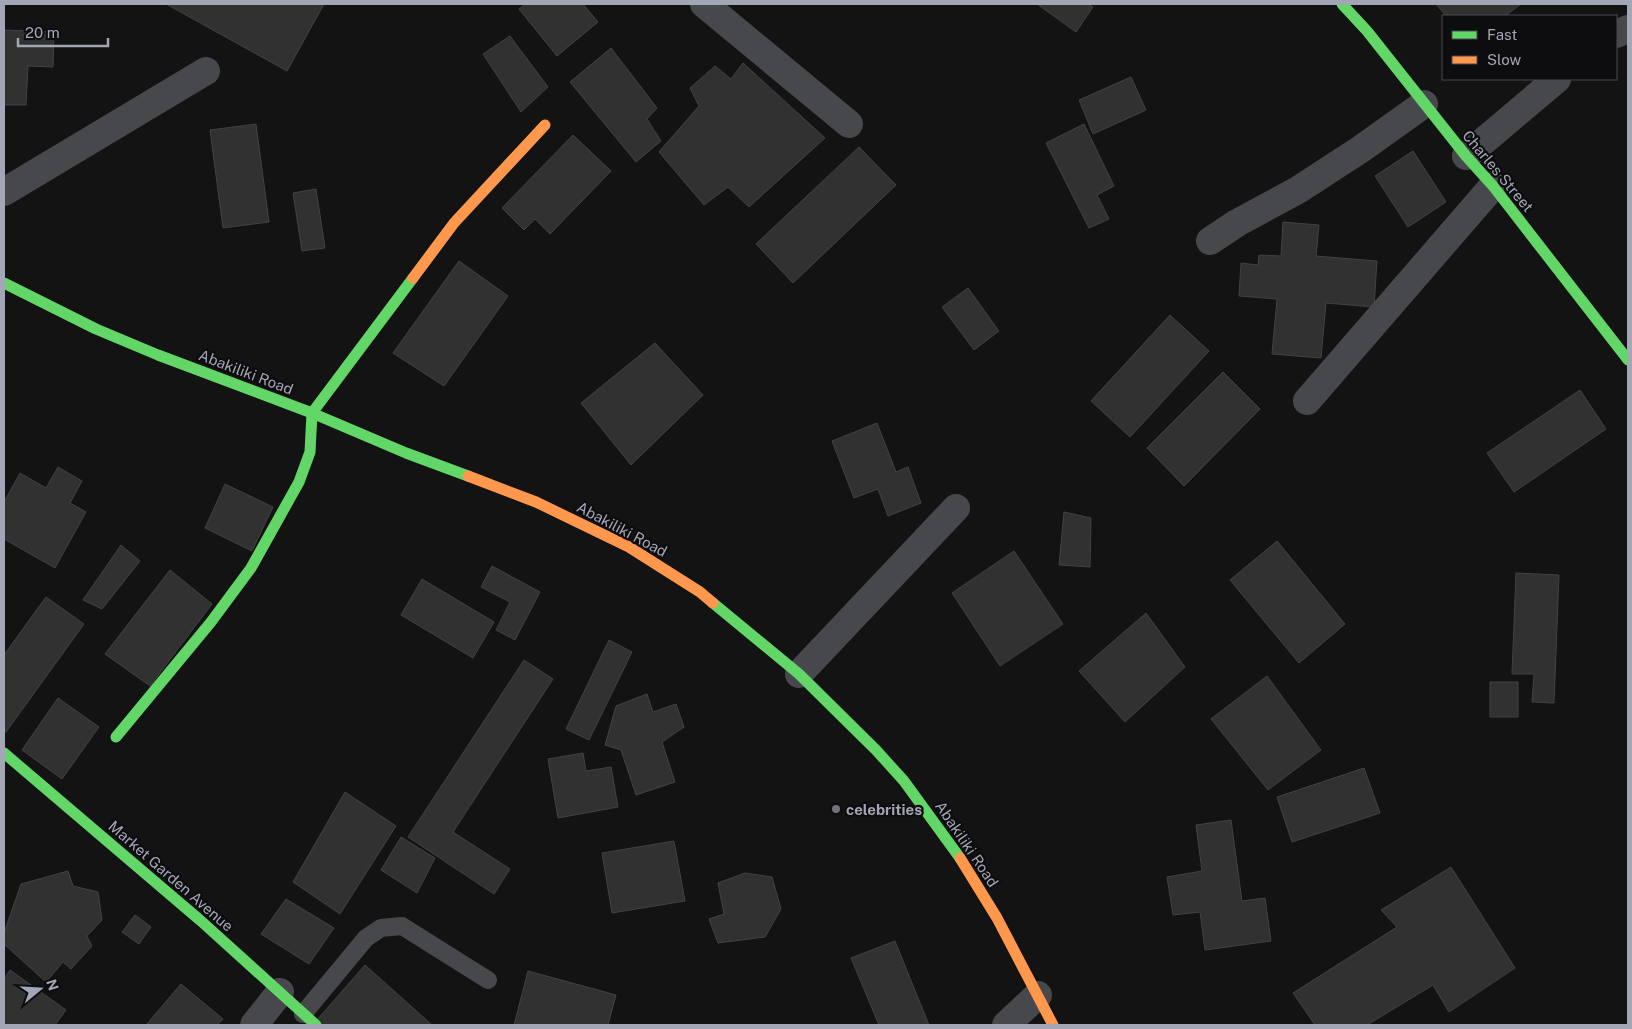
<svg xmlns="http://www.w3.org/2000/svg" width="1632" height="1029" viewBox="0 0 1632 1029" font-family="'Public Sans',sans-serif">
	<rect width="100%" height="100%" fill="#131313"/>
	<!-- building -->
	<g fill="#313132" stroke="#424247">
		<polygon points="166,4 324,4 287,71"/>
		<polygon points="526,4 583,4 598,22 557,56 519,9"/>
		<polygon points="1037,4 1088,4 1093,7 1076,32"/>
		<polygon points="1436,4 1521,4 1505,16 1446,16"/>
		<polygon points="4,30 54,32 53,67 28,66 26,105 4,105"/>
		<polygon points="510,36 548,87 521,112 483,54"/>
		<polygon points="611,48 657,108 647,119 661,141 636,162 570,82"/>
		<polygon points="743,63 825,138 749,207 728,187 704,205 659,152 699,106 690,88 715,66 731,79"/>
		<polygon points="1131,77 1146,110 1093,134 1079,100"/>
		<polygon points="256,124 269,222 223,228 210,130"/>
		<polygon points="1084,124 1114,186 1097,195 1109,219 1089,228 1046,143"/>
		<polygon points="573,135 611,171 550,234 535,219 524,230 502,208"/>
		<polygon points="859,147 896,185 793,283 756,244"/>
		<polygon points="1413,151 1446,202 1408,227 1375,176"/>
		<polygon points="316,189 325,248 302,251 293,193"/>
		<polygon points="1283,222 1319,225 1316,256 1377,261 1374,307 1326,303 1321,358 1272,354 1277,299 1239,296 1241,263 1258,265 1259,255 1281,256"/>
		<polygon points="459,261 508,296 444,386 393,353"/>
		<polygon points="968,288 999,331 974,350 942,307"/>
		<polygon points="1170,315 1209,351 1130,437 1091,401"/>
		<polygon points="655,343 703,395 631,465 581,403"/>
		<polygon points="1223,372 1260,409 1184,486 1147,448"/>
		<polygon points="1580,390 1606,429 1514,492 1487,453"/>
		<polygon points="877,423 896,472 908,467 921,503 888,516 878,489 854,498 832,441"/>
		<polygon points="58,467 82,481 70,503 86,512 55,568 4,539 4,502 20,473 46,488"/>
		<polygon points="225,484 273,507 252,551 205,528"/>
		<polygon points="1064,512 1091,518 1090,567 1059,565"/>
		<polygon points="1277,541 1345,624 1299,663 1230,580"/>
		<polygon points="121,545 140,561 102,609 83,600"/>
		<polygon points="1014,551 1063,624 1000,666 952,593"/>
		<polygon points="492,566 540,592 515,640 496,630 510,602 481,587"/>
		<polygon points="170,570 212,604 150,686 105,654"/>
		<polygon points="1516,573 1559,575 1554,703 1532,702 1534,674 1512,674"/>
		<polygon points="422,579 494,622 473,658 401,615"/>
		<polygon points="46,597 84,624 6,732 4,731 4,655"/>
		<polygon points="1146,613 1185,667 1125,722 1079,671"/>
		<polygon points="609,640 632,652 589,740 566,729"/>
		<polygon points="524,660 553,679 453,832 510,869 494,894 408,837"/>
		<polygon points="1267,676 1321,750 1268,790 1211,719"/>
		<rect x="1490" y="682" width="28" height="35"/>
		<polygon points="647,694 653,712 676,704 684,727 662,742 675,782 636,795 621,750 605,745 616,706"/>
		<polygon points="58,698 99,727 62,779 22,750"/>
		<polygon points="583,753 586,771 611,767 618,807 558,818 548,759"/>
		<polygon points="1364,768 1380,813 1292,842 1277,797"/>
		<polygon points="345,792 396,826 340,914 293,882"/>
		<polygon points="1231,820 1242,901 1265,898 1271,941 1205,950 1200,912 1173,915 1167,877 1202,871 1196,825"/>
		<polygon points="401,837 435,858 417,893 381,870"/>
		<polygon points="674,841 685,901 612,913 602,853"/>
		<polygon points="1451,867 1515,968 1449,1012 1433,985 1367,1025 1315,1025 1293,993 1397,927 1381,910"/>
		<polygon points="68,871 73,886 98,892 102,920 87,936 92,946 71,969 63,962 46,982 4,944 4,933 21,884"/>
		<polygon points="745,873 772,877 781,909 765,937 718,943 709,919 724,914 718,883"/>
		<polygon points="286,899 334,928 309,964 261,934"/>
		<polygon points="135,915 151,927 139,944 122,932"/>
		<polygon points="895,941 929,1025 879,1025 851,958"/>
		<polygon points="365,965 432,1025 321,1025 316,1021"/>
		<polygon points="10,970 66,1010 55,1025 4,1025 4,979"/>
		<polygon points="528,971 616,995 608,1025 514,1025"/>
		<polygon points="181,984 223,1019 217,1025 146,1025"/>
	</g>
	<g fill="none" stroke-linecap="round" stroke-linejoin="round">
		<!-- lane -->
		<polyline stroke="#47484c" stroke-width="18" points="303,1014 366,938 381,928 402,926 488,980"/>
		<!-- street -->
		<g stroke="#47484c" stroke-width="28">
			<polyline points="704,4 849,124"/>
			<polyline points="1616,34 1628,29"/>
			<polyline points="1466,156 1557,79"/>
			<polyline points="4,192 206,71"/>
			<polyline points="1210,241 1237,223 1298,190 1361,149 1424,104"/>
			<polyline points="1307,401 1493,186"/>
			<polyline points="799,674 956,508"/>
			<polyline points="254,1025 280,992"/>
			<polyline points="1006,1025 1038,995"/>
		</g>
		<!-- fast -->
		<g stroke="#63d668" stroke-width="11">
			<polyline points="1342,4 1367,31 1466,156 1493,186 1628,360"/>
			<polyline points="4,283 96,329 158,355 312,413 406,453 468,476"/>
			<polyline points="713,603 799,674 876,750 904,781 960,858"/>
			<polyline points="116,737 211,622 251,568 299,482 310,452 312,413 413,278"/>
			<polyline points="4,753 201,921 316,1025"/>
		</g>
		<!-- slow -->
		<g stroke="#ff974d" stroke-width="11">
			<polyline points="413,278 454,223 545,125"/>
			<polyline points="468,476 536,502 629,547 700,592 713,603"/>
			<polyline points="960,858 997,918 1053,1025"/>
		</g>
	</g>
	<!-- markers -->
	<circle fill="#71737c" stroke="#0d0d0f" stroke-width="2" cx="836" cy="809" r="5"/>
	<g text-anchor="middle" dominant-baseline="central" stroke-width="4.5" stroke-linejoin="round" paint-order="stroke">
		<!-- street labels -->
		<g font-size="15" fill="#a3a6b5" stroke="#0d0d0f">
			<text transform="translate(1498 171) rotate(50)">Charles Street</text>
			<text transform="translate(246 372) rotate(21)">Abakiliki Road</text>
			<text transform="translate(622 529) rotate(28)">Abakiliki Road</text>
			<text transform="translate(967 844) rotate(56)">Abakiliki Road</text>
			<text transform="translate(171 876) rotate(41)">Market Garden Avenue</text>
		</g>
		<!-- poi labels -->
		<g font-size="15" font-weight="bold" fill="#a3a6b5" stroke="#0d0d0f" text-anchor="start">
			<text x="846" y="809">celebrities</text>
		</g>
	</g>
	<!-- border -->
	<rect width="1632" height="1029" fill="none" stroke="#a3a6b5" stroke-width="10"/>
	<!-- legend -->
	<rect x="1442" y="15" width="175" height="65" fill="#0d0d0f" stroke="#494a51"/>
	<rect x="1452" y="31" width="25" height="8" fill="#63d668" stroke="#494a51"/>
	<text x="1487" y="40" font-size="15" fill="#a3a6b5">Fast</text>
	<rect x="1452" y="56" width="25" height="8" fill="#ff974d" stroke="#494a51"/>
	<text x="1487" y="65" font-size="15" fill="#a3a6b5">Slow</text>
	<!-- north arrow -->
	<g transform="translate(40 989) rotate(72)" stroke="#0d0d0f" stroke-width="4" paint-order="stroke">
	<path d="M0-4L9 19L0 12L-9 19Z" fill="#a3a6b5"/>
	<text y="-8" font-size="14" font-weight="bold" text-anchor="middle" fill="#a3a6b5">N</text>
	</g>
	<!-- scale -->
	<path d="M18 38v8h90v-8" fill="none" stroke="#a3a6b5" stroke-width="2.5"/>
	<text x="25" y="38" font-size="15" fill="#a3a6b5" stroke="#0d0d0f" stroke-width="4" paint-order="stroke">20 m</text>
</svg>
